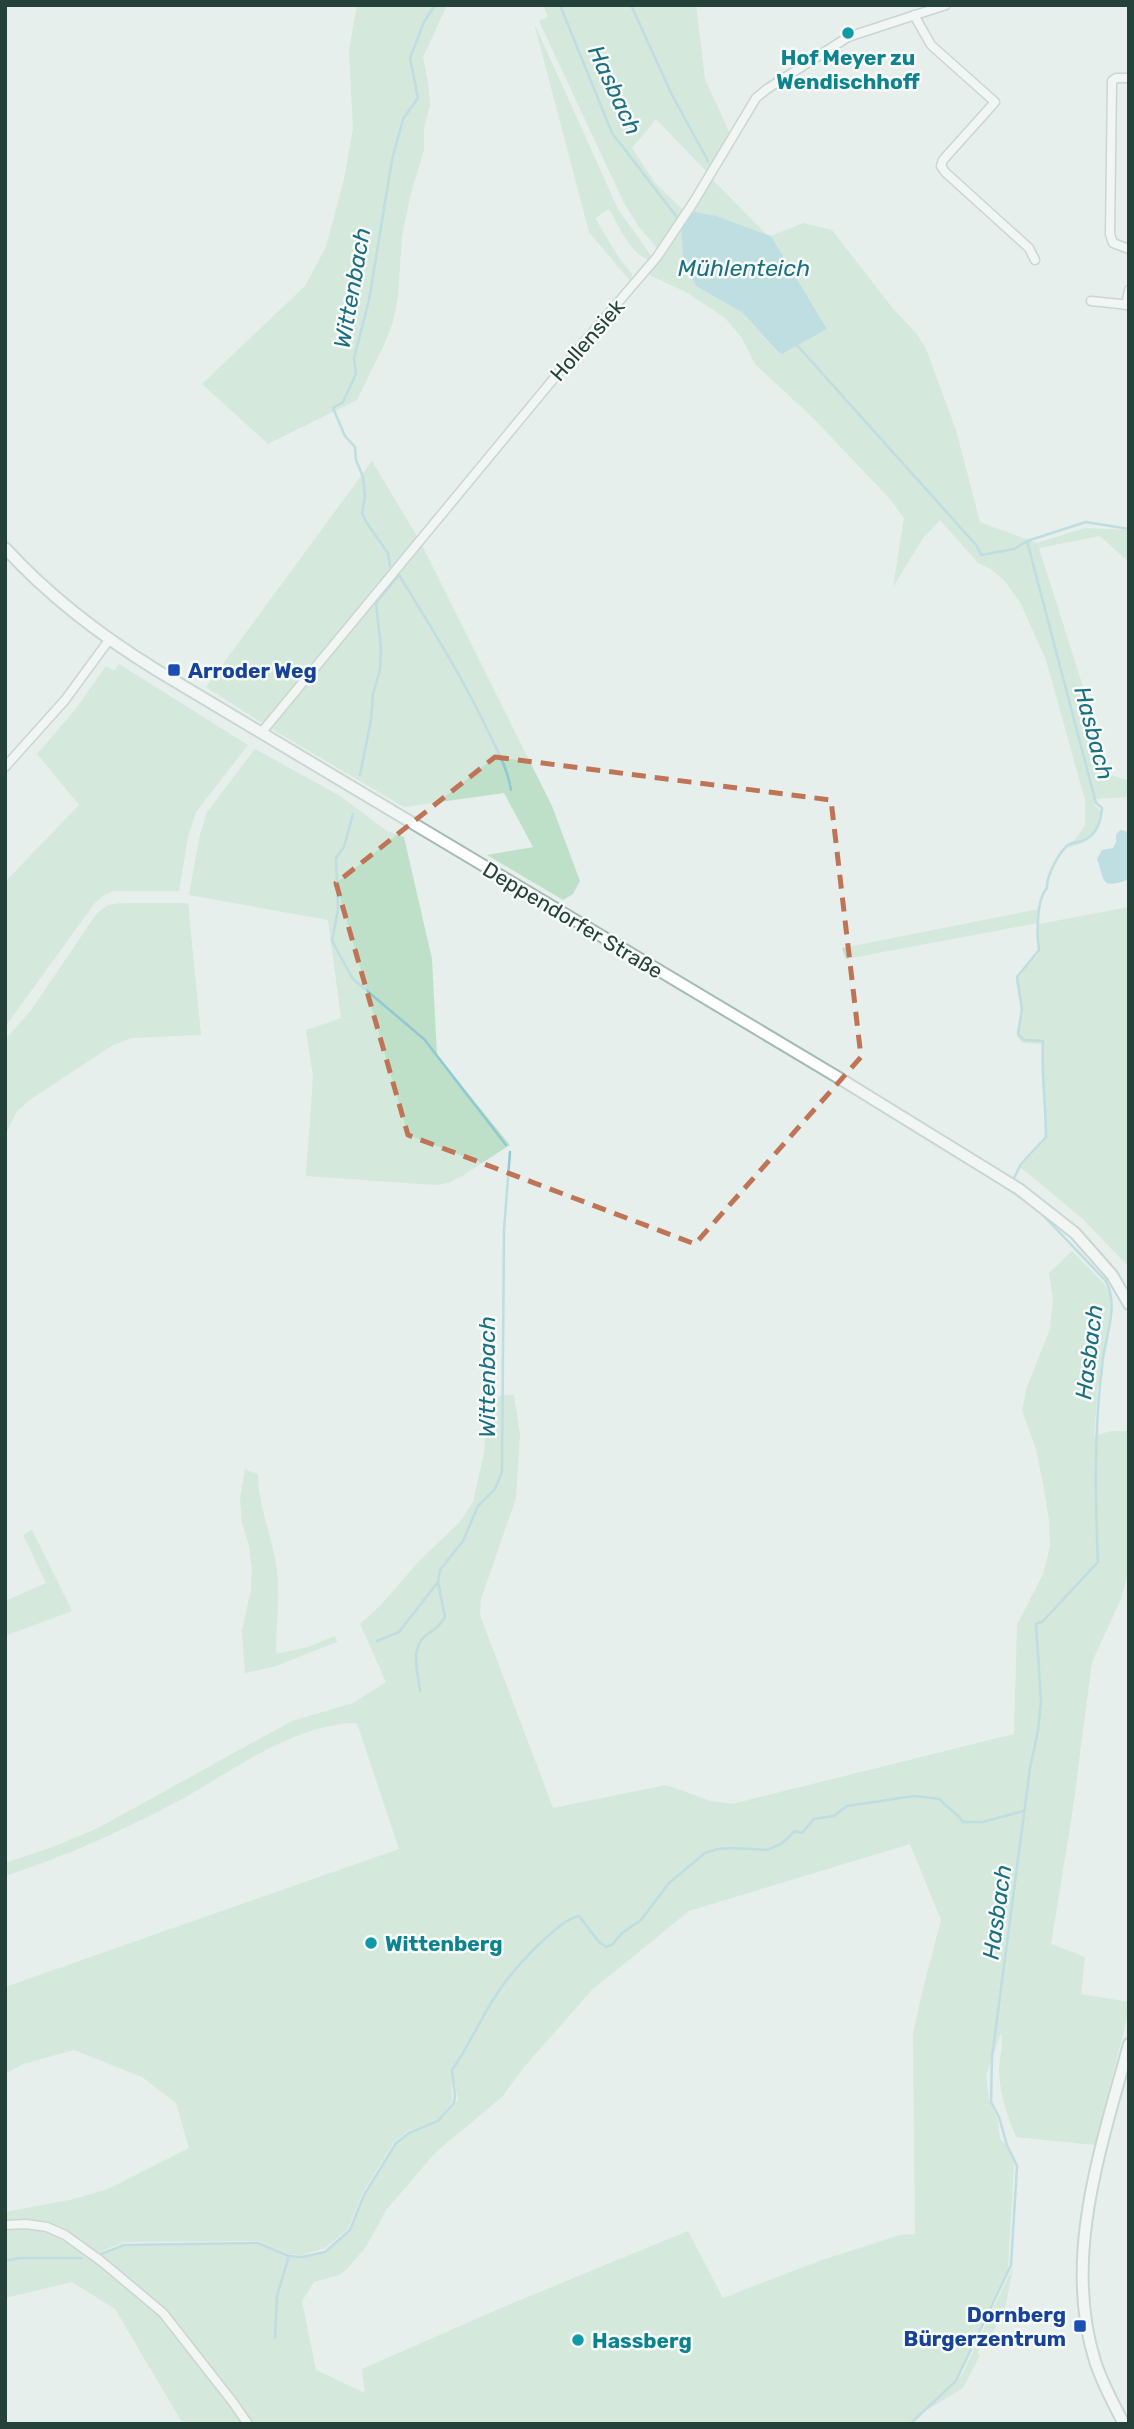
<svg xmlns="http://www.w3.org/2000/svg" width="1134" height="2429" viewBox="0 0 1134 2429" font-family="Rubik,sans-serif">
	<rect width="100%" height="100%" fill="#e6efeb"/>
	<!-- green -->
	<g fill="#bfe0c8" fill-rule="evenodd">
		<polygon points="357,5 447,5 423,57 428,82 430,105 424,128 424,150 411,193 402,236 398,297 393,322 384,345 357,400 268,444 202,384 305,286 326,247 344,179 353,129 349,50"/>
		<polygon points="543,5 696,5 705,79 731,136 708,173 656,119 632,148 655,183 685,212 662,247 657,248 639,227 624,203 539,21 548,17"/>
		<path d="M534 23 618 209 652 257 649 260C629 253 619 225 609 209L595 218 619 258 632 274 631 282 589 232Z"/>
		<polygon points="711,178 766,234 704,213 691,214"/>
		<path d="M803 223 832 230 894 310 916 333 926 349 956 430 980 522 1037 543 1085 528 1129 530V562L1100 536 1039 548 1111 775 1129 781V797L1094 799 1095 806 1101 811C1099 836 1090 841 1068 848L1085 826V800L1046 660 1021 604 1004 580 991 569 978 563 940 520 923 538 893 587 904 518 890 499 813 418 755 364 742 338 725 318 686 292 647 274 681 228 683 256 696 286 743 313 777 352 782 354 827 329 771 236Z"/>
		<polygon points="372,461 418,538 264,724 206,687"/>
		<polygon points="421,543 552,806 580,881 573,894 563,900 487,855 533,847 504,793 404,807 270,728"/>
		<polygon points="119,664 248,745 196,812 188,837 179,891 114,891 104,895 94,904 5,1027 5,882 79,805 37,754 75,710 106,666 114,671"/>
		<polygon points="255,749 340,796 387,831 404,837 432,959 437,1055 510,1145 462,1176 448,1183 435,1185 306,1176 313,1077 306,1030 341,1018 328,920 189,895 200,835 207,812"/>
		<polygon points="122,903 188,903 201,1035 131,1038 113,1045 31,1099 17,1111 5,1135 5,1040 32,1009 97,913 108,905"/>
		<polygon points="1129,907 1129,1267 1083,1219 1020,1167 1045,1140 1042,1044 1023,1043 1017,1037 1021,1011 1016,980 1039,953 1036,937 1038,923 846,959 842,948 1039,909 1039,924"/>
		<path d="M1072 1251 1104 1284 1110 1294V1313L1102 1361 1103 1375 1098 1387 1094 1436 1111 1431H1129V1569L1121 1599 1092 1662 1072 1815 1051 1944 1085 1957 1081 1994 1129 2002V2010L1095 2145 1016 2137C1007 2115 1000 2095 999 2071 999 2059 1004 2045 1001 2033L986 2075 989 2100 998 2120 1000 2139 1008 2147 1014 2165 1008 2268 959 2374 953 2383 908 2424H183L115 2309 72 2282 5 2298V2229C46 2227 58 2236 90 2258L124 2246 259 2244 289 2257 303 2258 325 2253 350 2231 365 2195 397 2143 410 2134 439 2122 458 2100 452 2068V2102L438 2120 408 2131 394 2142 362 2194 348 2229 325 2248 302 2255 289 2254 259 2241 124 2242 97 2253C58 2224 54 2221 5 2222V2212L74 2199 108 2189 189 2148 176 2103 142 2077 74 2050 23 2064 5 2074V1987L399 1849 357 1723C293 1724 236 1769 182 1799 124 1830 67 1856 5 1876V1863L50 1848 98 1828 292 1721 353 1703 386 1682 360 1624 380 1606 421 1559 460 1522 473 1502 484 1453 485 1438 495 1401 499 1396 514 1395 520 1435 516 1498 481 1599 480 1615 553 1808 666 1785 711 1801 732 1804 1014 1734 1017 1625 1043 1574 1050 1547 1049 1520 1043 1483 1036 1449 1022 1410 1027 1387 1050 1329 1053 1301 1049 1273ZM910 1844 941 1920 921 1997 913 2034 915 2234 900 2235 819 2261 723 2298 688 2231 508 2305 362 2369 365 2393 316 2370 302 2301 314 2282 339 2275 347 2269 366 2247 386 2210 437 2151 502 2097 524 2067 592 1990 689 1911Z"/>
		<path d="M245 1469 258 1474C258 1508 273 1537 277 1571 280 1598 276 1626 276 1654L308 1647 335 1636 337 1642 273 1667 245 1673 242 1630 251 1590 252 1569 249 1545 242 1523 240 1499Z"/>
		<polygon points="32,1530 72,1611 5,1636 5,1601 46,1583 23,1535"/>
		<polygon points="1013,2267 1005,2310 989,2339 985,2338 977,2353 980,2355 963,2388 927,2410 957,2382 963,2373"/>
	</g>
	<!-- water -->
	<g fill="#8ec9d4">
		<polygon points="695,212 716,216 771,236 827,329 782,354 778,352 743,313 696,286 683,256 681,228 691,214"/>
		<path d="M1120 830 1129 832V879C1099 891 1105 879 1097 859L1102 850 1113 848 1116 842V835Z"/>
	</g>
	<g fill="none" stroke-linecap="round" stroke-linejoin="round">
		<!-- stream -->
		<g stroke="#8ec9d4" stroke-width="2.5">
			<polyline points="560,5 612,133 676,216"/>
			<polyline points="631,5 672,95 708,161"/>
			<path d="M795 343 977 546 981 555 1014 549 1027 541 1096 803 1102 808C1101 821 1097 835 1084 840 1080 843 1072 842 1068 845 1059 852 1046 877 1047 888 1036 900 1037 935 1039 950L1017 977 1022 1009 1018 1034 1024 1040 1043 1041C1041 1073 1046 1105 1046 1137L1021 1164 1012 1182"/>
			<polyline points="1027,541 1086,522 1129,529"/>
			<polyline points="390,566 388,553 366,522 362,513 365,497 363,477 356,460 355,447 345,436 333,408 343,402 356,374 354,358 369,300 392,160 403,119 418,98 410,58 424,22 435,5"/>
			<path d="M360 775 371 720 373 694 380 670 381 648 376 603 399 575C431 627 464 680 490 735 499 754 508 770 511 790"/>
			<polyline points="353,814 344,847 336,858 338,910 332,941 353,979 424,1039 506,1145"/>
			<polyline points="1009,1188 1008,1189 1027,1202"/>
			<polyline points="377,1641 399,1632 438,1582"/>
			<path d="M420 1691C418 1673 410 1649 425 1636 434 1629 439 1627 445 1617L438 1582 440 1570 463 1541 478 1506 495 1489 502 1472 504 1230 510 1152"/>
			<path d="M101 2254 124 2245 258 2243 289 2256 302 2257 325 2252 350 2230 364 2195 396 2143 409 2133 438 2121 454 2103 455 2095 452 2070C471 2043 483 2012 503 1985 516 1967 558 1920 579 1916L599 1942 606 1947 612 1945 622 1933 641 1920 669 1883 705 1853 718 1849 732 1848 767 1850 781 1844 795 1831 802 1833 814 1819 834 1816 847 1806 914 1796 940 1799C947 1809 957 1812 963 1822H983L1023 1811"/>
			<polyline points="5,2261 20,2258 82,2258"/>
			<polyline points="275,2338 277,2296 289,2256"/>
			<path d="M910 2424 956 2381 1011 2265 1017 2166 1007 2145 999 2117 991 2102 992 2057 1030 1768 1038 1731 1041 1701 1036 1624 1043 1621 1098 1562C1095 1494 1094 1425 1103 1358 1107 1333 1119 1302 1105 1280L1038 1210"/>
		</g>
		<!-- street casing -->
		<g stroke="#a8b8b2" stroke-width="11">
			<g id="street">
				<polyline points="914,15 931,45 995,102 943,160 941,166 945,172 1029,248 1035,260"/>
				<polyline points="1129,78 1116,78 1112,81 1110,234 1113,243 1129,249"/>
				<polyline points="1091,301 1129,305"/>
				<polyline points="1126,305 1129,290"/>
				<polyline points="261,733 579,348 657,257 693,203 756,98 767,89 848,37 946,5"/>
				<polyline points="5,767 65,700 109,640"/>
				<polyline points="5,2225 26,2224 47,2227 65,2235 101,2261 163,2313 232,2401 248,2424"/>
			</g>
		</g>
		<!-- secondary casing -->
		<g stroke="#a4bbb3" stroke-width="14">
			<g id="secondary">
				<path d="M5 548C50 597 101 636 158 671L839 1078 1019 1189 1075 1233 1112 1275 1129 1304"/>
				<path d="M1124 2424C1113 2403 1102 2383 1095 2361 1062 2256 1102 2145 1129 2044"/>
			</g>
		</g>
		<!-- street -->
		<use href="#street" stroke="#fff" stroke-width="8"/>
		<!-- secondary -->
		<use href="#secondary" stroke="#fff" stroke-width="10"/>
	</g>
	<!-- marked area -->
	<path d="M0 0H1134V2429H0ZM495 757 831 800 861 1057 695 1244 408 1135 336 883Z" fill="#e6efeb" fill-opacity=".55" fill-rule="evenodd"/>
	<path fill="none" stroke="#c07456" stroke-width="5" stroke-dasharray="14 9" stroke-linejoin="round" d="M495 757 831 800 861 1057 695 1244 408 1135 336 883Z"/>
	<!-- markers -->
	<g fill="#0f9aa8" stroke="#f7fbf9" stroke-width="2.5">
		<circle cx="848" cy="33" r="7"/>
		<circle cx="371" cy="1943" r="7"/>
		<circle cx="578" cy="2340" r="7"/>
	</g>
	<g fill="#1a4fb4" stroke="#f7fbf9" stroke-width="2.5">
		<rect x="167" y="663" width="14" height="14" rx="3.5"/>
		<rect x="1073" y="2319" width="14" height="14" rx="3.5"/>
	</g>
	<g text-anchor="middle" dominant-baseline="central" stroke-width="5" stroke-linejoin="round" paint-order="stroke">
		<!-- culture labels -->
		<g font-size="21" font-weight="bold" fill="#0d838f" stroke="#f7fbf9" text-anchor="start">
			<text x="848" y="57" text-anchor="middle">Hof Meyer zu<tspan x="848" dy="24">Wendischhoff</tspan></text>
			<text x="385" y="1943">Wittenberg</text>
			<text x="592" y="2340">Hassberg</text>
		</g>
		<!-- street labels -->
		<g font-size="21" fill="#24423a" stroke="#f7fbf9">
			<text transform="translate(587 340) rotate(-49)">Hollensiek</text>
			<text transform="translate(573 920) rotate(31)">Deppendorfer Straße</text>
		</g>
		<!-- transit labels -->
		<g font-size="21" font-weight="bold" fill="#164399" stroke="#f7fbf9" text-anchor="start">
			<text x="188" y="670">Arroder Weg</text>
			<text x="1066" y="2314" text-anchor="end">Dornberg<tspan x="1066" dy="24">Bürgerzentrum</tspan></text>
		</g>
		<!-- water labels -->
		<g font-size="23" font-style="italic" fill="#1c6f80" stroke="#f7fbf9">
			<text transform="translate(615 90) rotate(65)">Hasbach</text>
			<text x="744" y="268">Mühlenteich</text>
			<text transform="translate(352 288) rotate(-80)">Wittenbach</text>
			<text transform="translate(1094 733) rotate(75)">Hasbach</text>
			<text transform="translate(1089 1352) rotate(-83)">Hasbach</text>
			<text transform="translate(487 1377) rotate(-90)">Wittenbach</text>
			<text transform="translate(997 1912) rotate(-82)">Hasbach</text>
		</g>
	</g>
	<!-- border -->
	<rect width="1134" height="2429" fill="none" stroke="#24423a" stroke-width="14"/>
</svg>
